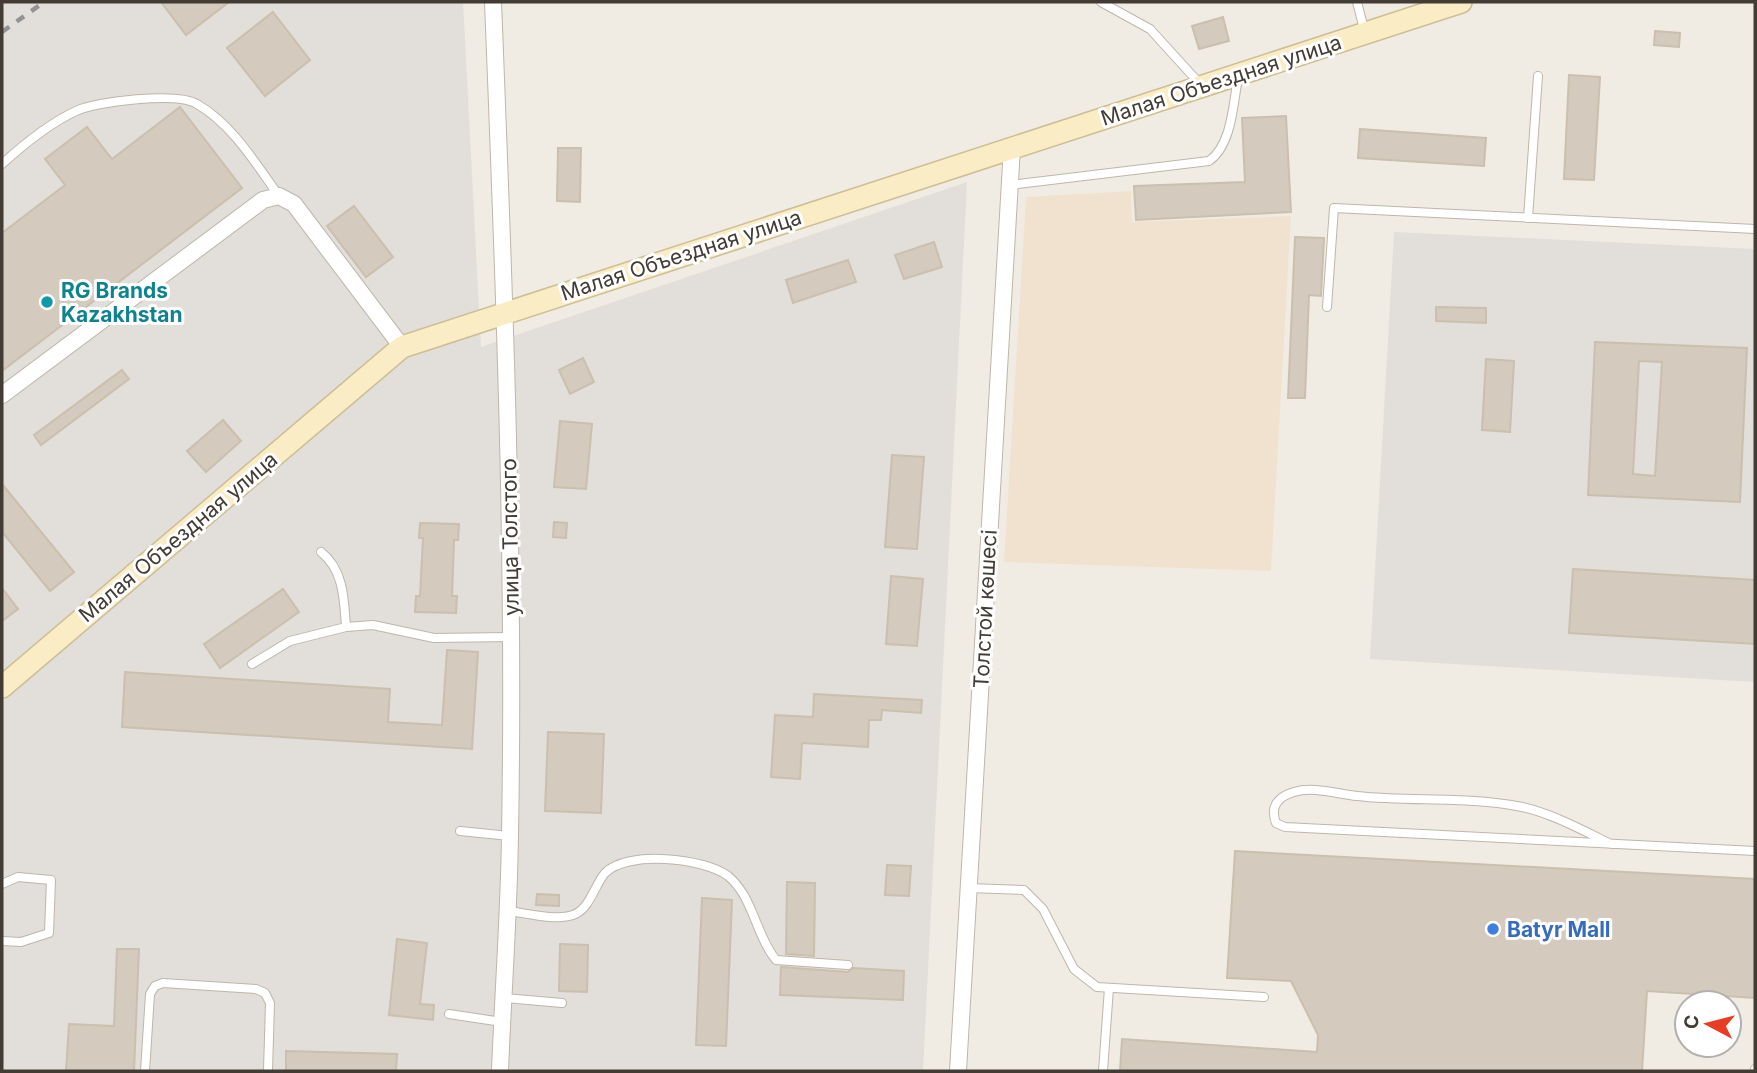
<svg xmlns="http://www.w3.org/2000/svg" width="1757" height="1073" viewBox="0 0 1757 1073" font-family="Inter,sans-serif">
	<rect width="100%" height="100%" fill="#f0ece4"/>
	<!-- commercial -->
	<polygon fill="#f1e2d0" points="1131,191 1132,222 1291,216 1271,571 1004,562 1026,197"/>
	<!-- industrial -->
	<g fill="#e2ded9">
		<polygon points="2,2 463,2 481,347 967,182 923,1071 2,1071"/>
		<polygon points="1394,232 1755,249 1755,682 1370,659"/>
	</g>
	<!-- building -->
	<g fill="#d4cabd" stroke="#cbbfae" stroke-width="2" fill-rule="evenodd">
		<polygon points="161,2 229,2 186,35"/>
		<polygon points="273,12 310,60 265,96 227,48"/>
		<polygon points="1223,17 1229,41 1199,49 1192,26"/>
		<polygon points="1655,31 1680,33 1679,47 1654,45"/>
		<polygon points="1569,75 1600,77 1594,180 1564,179"/>
		<polygon points="180,107 242,188 2,371 2,233 65,185 45,159 87,127 112,159"/>
		<polygon points="1286,116 1291,212 1136,220 1134,186 1245,182 1242,118"/>
		<polygon points="1360,129 1486,138 1484,166 1358,158"/>
		<polygon points="558,148 581,148 580,202 557,201"/>
		<polygon points="354,206 393,257 366,277 327,226"/>
		<polygon points="1295,237 1324,238 1321,296 1309,295 1305,398 1288,398"/>
		<polygon points="934,242 942,267 904,279 895,255"/>
		<polygon points="848,260 856,282 793,303 786,280"/>
		<polygon points="1436,307 1486,308 1486,323 1436,321"/>
		<path d="M1595 342 1747 348 1740 502 1588 495ZM1639 361 1662 362 1655 476 1633 474Z"/>
		<polygon points="583,358 594,382 570,394 559,370"/>
		<polygon points="1486,359 1514,361 1510,432 1482,430"/>
		<polygon points="122,370 129,379 41,445 34,435"/>
		<polygon points="223,420 241,441 206,472 187,451"/>
		<polygon points="560,421 592,424 586,489 554,487"/>
		<polygon points="892,455 924,457 917,549 885,547"/>
		<polygon points="2,484 74,572 50,591 2,532"/>
		<polygon points="554,522 567,523 566,538 553,537"/>
		<polygon points="420,523 459,524 458,540 454,540 452,596 457,596 456,613 415,612 416,596 420,596 423,538 419,538"/>
		<polygon points="1573,569 1755,580 1755,644 1569,633"/>
		<polygon points="891,576 923,579 917,646 886,644"/>
		<polygon points="2,588 18,609 2,621"/>
		<polygon points="283,589 299,612 220,668 204,644"/>
		<polygon points="447,650 478,652 472,749 122,727 125,672 390,689 388,722 442,725"/>
		<polygon points="814,694 922,700 921,713 882,710 881,720 869,720 868,747 802,743 800,779 771,777 775,715 813,717"/>
		<polygon points="548,732 604,734 601,813 545,811"/>
		<polygon points="1235,851 1755,879 1755,998 1647,991 1642,1071 1120,1071 1122,1039 1317,1052 1318,1035 1291,981 1227,978"/>
		<polygon points="887,865 911,866 909,896 885,895"/>
		<polygon points="787,882 815,883 814,956 786,954"/>
		<polygon points="537,894 559,895 559,906 536,905"/>
		<polygon points="702,898 732,900 726,1046 696,1045"/>
		<polygon points="397,939 427,943 420,1004 434,1005 433,1020 389,1015"/>
		<polygon points="560,944 588,945 587,992 559,991"/>
		<polygon points="117,949 139,949 134,1071 66,1071 69,1024 114,1026"/>
		<polygon points="781,967 848,972 853,968 904,971 903,1000 780,995"/>
		<polygon points="286,1051 397,1054 396,1071 286,1071"/>
	</g>
	<g fill="none" stroke-linecap="round" stroke-linejoin="round">
		<!-- lane casing -->
		<g stroke="#beb6aa" stroke-width="10">
			<g id="lane">
				<polyline points="1101,2 1150,29 1200,84"/>
				<polyline points="1357,2 1365,33"/>
				<path d="M2 164C23 145 50 123 76 111 97 101 177 92 197 104 232 124 256 164 279 196"/>
				<path d="M1010 185 1209 161C1232 145 1233 104 1238 78"/>
				<polyline points="1528,218 1538,76"/>
				<polyline points="1327,307 1334,208 1755,229"/>
				<path d="M321 552C344 570 344 600 346 627"/>
				<polyline points="252,664 290,641 346,627 373,625 434,638 512,637"/>
				<polyline points="460,831 510,836"/>
				<path d="M1611 844C1582 830 1553 814 1522 807 1469 796 1411 802 1357 796 1337 794 1313 786 1294 792 1277 797 1270 807 1276 823L1285 827 1755 851"/>
				<polyline points="2,884 18,877 51,880 49,933 21,942 2,941"/>
				<polyline points="969,888 1024,890 1043,909 1074,969 1097,987 1264,997"/>
				<path d="M508 911C526 913 555 921 573 915 590 909 594 886 605 873 627 850 704 858 728 876 753 896 756 936 776 960L848 965"/>
				<polyline points="504,998 562,1003"/>
				<polyline points="449,1014 502,1022"/>
				<polyline points="145,1071 150,994 155,986 163,983 256,989 265,993 270,1003 268,1071"/>
				<polyline points="1103,1071 1109,988"/>
				<polyline points="1755,1071 1755,1069"/>
			</g>
		</g>
		<!-- street casing -->
		<g stroke="#beb6aa" stroke-width="18">
			<g id="street">
				<path d="M493 2C504 279 515 557 510 835 509 914 503 992 500 1071"/>
				<polyline points="2,395 263,200 279,196 294,204 402,347"/>
				<polyline points="958,1071 1012,147"/>
			</g>
		</g>
		<!-- secondary casing -->
		<g stroke="#cdbe96" stroke-width="24">
			<polyline id="secondary" points="2,687 402,347 1461,2"/>
		</g>
		<!-- lane -->
		<use href="#lane" stroke="#fff" stroke-width="8"/>
		<!-- street -->
		<use href="#street" stroke="#fff" stroke-width="16"/>
		<!-- secondary -->
		<use href="#secondary" stroke="#faecc4" stroke-width="21"/>
		<!-- rail -->
		<polyline stroke="#939393" stroke-width="4.5" stroke-dasharray="9 9" stroke-linecap="butt" points="2,32 44,2"/>
	</g>
	<!-- markers -->
	<circle fill="#0f9aa8" stroke="#fff" stroke-width="2.5" cx="47" cy="302" r="7"/>
	<circle fill="#3f7fe0" stroke="#fff" stroke-width="2.5" cx="1493" cy="929" r="7"/>
	<g text-anchor="middle" dominant-baseline="central" stroke-width="6" stroke-linejoin="round" paint-order="stroke">
		<!-- street labels -->
		<g font-size="21" fill="#423c34" stroke="#fff">
			<text transform="translate(1221 80) rotate(-18)">Малая Объездная улица</text>
			<text transform="translate(681 255) rotate(-18)">Малая Объездная улица</text>
			<text transform="translate(178 537) rotate(-40)">Малая Объездная улица</text>
			<text transform="translate(510 537) rotate(-91)">улица Толстого</text>
			<text transform="translate(985 609) rotate(-87)">Толстой көшесі</text>
		</g>
		<!-- culture labels -->
		<g font-size="21" font-weight="bold" fill="#0d838f" stroke="#fff" text-anchor="start">
			<text x="61" y="290">RG Brands<tspan x="61" dy="24">Kazakhstan</tspan></text>
		</g>
		<!-- shop labels -->
		<g font-size="21" font-weight="bold" fill="#366cbe" stroke="#fff" text-anchor="start">
			<text x="1507" y="929">Batyr Mall</text>
		</g>
	</g>
	<!-- border -->
	<rect width="1757" height="1073" fill="none" stroke="#423c34" stroke-width="7"/>
	<!-- north arrow -->
	<g transform="translate(1708 1024) rotate(277)"><circle r="33" fill="#ffffff" stroke="#b3b1ae" stroke-width="2"/>
	<path d="M0-5L12 26L0 18L-12 26Z" fill="#e83d23"/>
	<text y="-10" font-size="19" font-weight="bold" text-anchor="middle" fill="#423c34">С</text>
	</g>
</svg>
